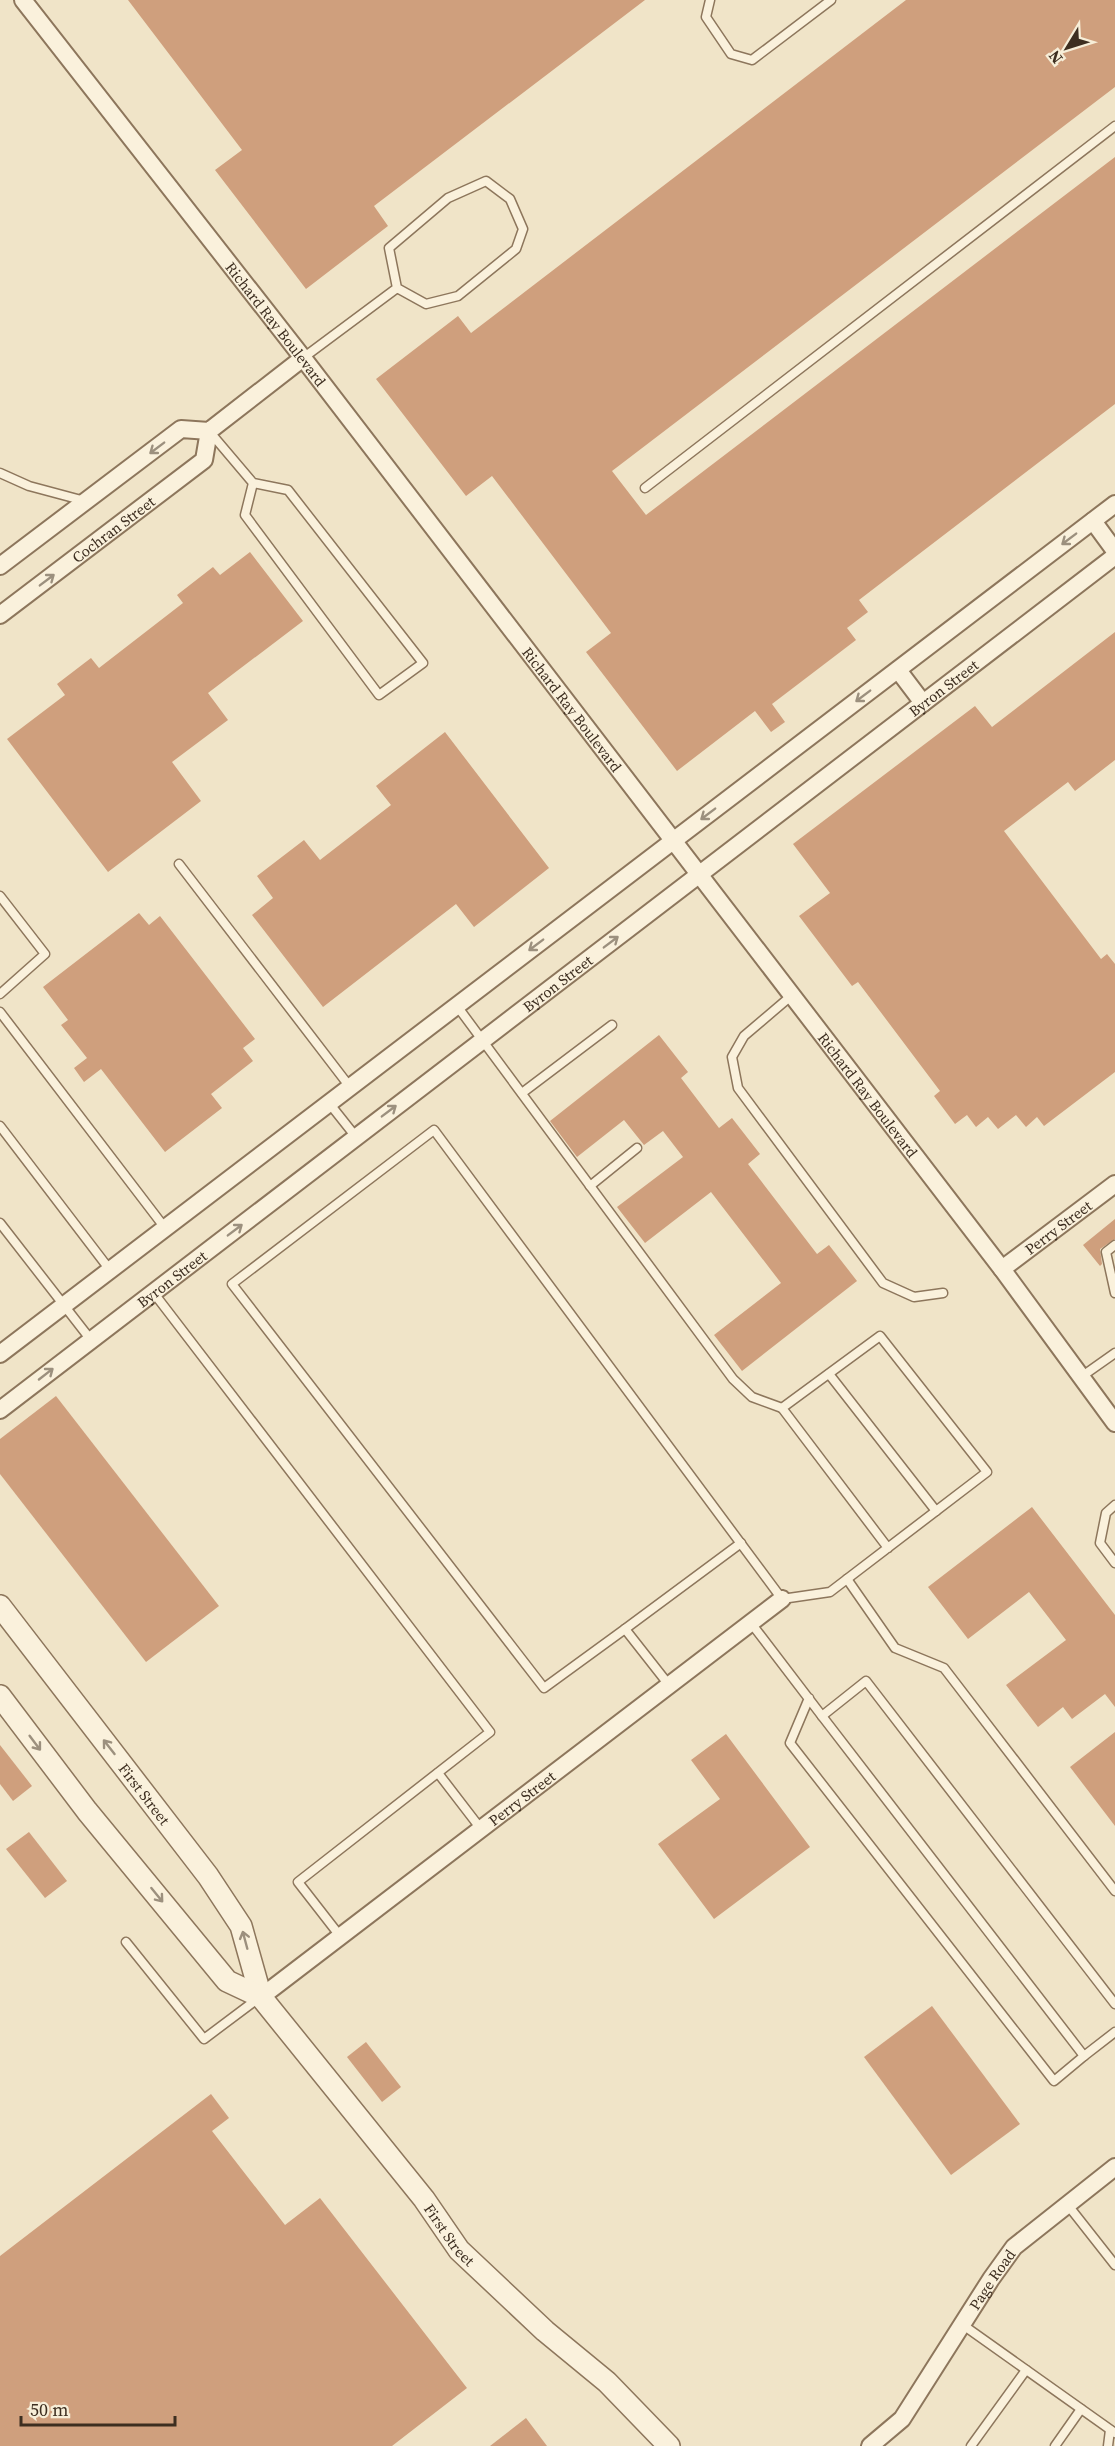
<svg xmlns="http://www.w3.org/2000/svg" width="1115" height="2446" viewBox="0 0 1115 2446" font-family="'Source Serif 4',serif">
	<rect width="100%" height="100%" fill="#f0e4c8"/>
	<!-- building -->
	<g fill="#cf9f7d">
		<polygon points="128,0 645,0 374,206 388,226 306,289 215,170 242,150"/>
		<polygon points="906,0 1115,0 1115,87 612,471 646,515 1115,157 1115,404 859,600 868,612 847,628 856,640 772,704 785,722 771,732 755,711 677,771 586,652 611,633 492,476 466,496 376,379 458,316 471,333"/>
		<polygon points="250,552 303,621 208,693 228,720 172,762 201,801 108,872 7,739 65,695 57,684 91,658 99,668 183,603 177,595 213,567 220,575"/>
		<polygon points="1115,632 1115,760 1075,791 1068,782 1004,831 1101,959 1107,954 1115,964 1115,1072 1044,1126 1037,1117 1026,1127 1016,1115 998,1129 988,1117 976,1127 967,1115 955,1124 934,1096 940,1091 858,982 852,986 799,916 830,893 793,844 975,706 992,727"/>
		<polygon points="445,732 549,868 474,927 456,904 323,1007 252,915 273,898 257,876 304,840 320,860 391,805 376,786"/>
		<polygon points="139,913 149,925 160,916 255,1039 243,1048 253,1061 211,1094 222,1108 165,1152 101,1069 84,1082 74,1068 87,1058 61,1025 68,1020 43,987"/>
		<polygon points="659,1035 688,1072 681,1078 719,1128 732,1118 760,1154 748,1164 817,1254 829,1245 857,1281 742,1371 714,1335 781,1283 711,1192 645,1243 617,1207 683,1157 663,1131 644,1145 624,1120 577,1157 550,1121"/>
		<polygon points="1115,1219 1115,1239 1100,1249 1102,1264 1100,1266 1083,1245"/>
		<polygon points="56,1396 219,1606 146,1662 0,1474 0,1439"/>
		<polygon points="1032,1507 1115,1615 1115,1707 1105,1694 1072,1719 1063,1707 1038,1727 1006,1685 1066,1640 1029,1592 968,1639 928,1587"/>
		<polygon points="1115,1732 1115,1826 1070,1767"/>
		<polygon points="726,1734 810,1847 714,1919 658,1844 720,1799 691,1760"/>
		<polygon points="0,1745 32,1786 13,1801 0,1784"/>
		<polygon points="29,1832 67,1881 45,1898 6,1849"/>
		<polygon points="932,2006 1020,2124 951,2175 864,2057"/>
		<polygon points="366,2042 401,2087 382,2102 347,2057"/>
		<polygon points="211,2094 229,2118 212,2131 285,2225 320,2198 467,2388 392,2446 0,2446 0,2256"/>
		<polygon points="526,2418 547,2446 490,2446"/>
	</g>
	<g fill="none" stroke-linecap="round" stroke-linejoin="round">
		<!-- service casing -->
		<g stroke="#8d765c" stroke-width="11">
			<g id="service">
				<polyline points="710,0 706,17 731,54 752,60 831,0"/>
				<polyline points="303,358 397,288 426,304 458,296 516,249 523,229 510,199 486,181 448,198 389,248 397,288"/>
				<polyline points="209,431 253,483 288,490 423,663 379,695 245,515 253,483"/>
				<polyline points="0,473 29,486 85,501"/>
				<polyline points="645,488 1115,126"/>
				<polyline points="179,864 350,1087"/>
				<polyline points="0,896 45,954 0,994"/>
				<polyline points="791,996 744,1036 732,1057 738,1088 883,1283 914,1297 943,1293"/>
				<polyline points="457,1006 733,1379 752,1397 782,1408"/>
				<polyline points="0,1012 165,1228"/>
				<polyline points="522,1093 612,1025"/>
				<polyline points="329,1103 356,1137"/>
				<polyline points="0,1126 110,1270"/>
				<polyline points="590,1186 637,1148"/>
				<polyline points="0,1223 91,1340"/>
				<polyline points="1115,1245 1106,1252 1115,1293"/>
				<polyline points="153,1292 490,1732 298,1882 340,1936"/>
				<polyline points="829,1374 936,1511"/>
				<polyline points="1081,1377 1115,1353"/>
				<polyline points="1115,1505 1106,1513 1100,1543 1115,1563"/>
				<polyline points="847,1579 895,1648 944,1668 1115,1891"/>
				<polyline points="751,1623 822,1716 1084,2056 1054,2081 790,1743 809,1698"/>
				<polyline points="625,1629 741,1543"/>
				<polyline points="669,1685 625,1629 544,1688 232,1284 434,1130 782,1599 830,1592 987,1472 880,1336 782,1408 888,1548"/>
				<polyline points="822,1716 866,1681 1115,2004"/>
				<polyline points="438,1773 481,1829"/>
				<polyline points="126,1942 204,2039 260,1997"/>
				<polyline points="1084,2056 1115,2032"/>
				<polyline points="1067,2204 1115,2265"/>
				<polyline points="963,2325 1115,2433"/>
				<polyline points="971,2446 1026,2370"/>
				<polyline points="1055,2446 1081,2409"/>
				<polyline points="1108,2446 1110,2430"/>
			</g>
		</g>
		<!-- minor casing -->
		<g stroke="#8d765c" stroke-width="20">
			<g id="minor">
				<path id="s1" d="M23 0 303 358 1002 1269 1115 1423"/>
				<polyline points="1093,521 1115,551"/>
				<polyline points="0,566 181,429 209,431 303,358"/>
				<path id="s2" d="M0 615 204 460 209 431"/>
				<polyline points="898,670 923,703"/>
				<path id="s3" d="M1002 1269 1115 1184"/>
				<polyline points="0,1354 1115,504"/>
				<path id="s4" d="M0 1410 1115 556"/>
				<path id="s5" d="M261 1997 782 1599"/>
				<path id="s6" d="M870 2446 902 2419 991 2279 1014 2247 1115 2167"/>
			</g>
		</g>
		<!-- tertiary casing -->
		<g stroke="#8d765c" stroke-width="24">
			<g id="tertiary">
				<path id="s7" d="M0 1606 208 1876 241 1926 261 1997 424 2199 459 2250 545 2331 607 2382 669 2446"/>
				<polyline points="0,1696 87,1811 227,1981 261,1997"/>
			</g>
		</g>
		<!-- service -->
		<use href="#service" stroke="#faf1dc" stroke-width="8"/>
		<!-- minor -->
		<use href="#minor" stroke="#faf1dc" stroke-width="16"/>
		<!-- tertiary -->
		<use href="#tertiary" stroke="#faf1dc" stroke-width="21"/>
	</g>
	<!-- one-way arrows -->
	<defs><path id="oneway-shaft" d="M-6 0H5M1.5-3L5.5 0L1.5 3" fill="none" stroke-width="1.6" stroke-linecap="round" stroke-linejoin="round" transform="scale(1.5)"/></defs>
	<g stroke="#9c907e">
		<use href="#oneway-shaft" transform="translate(157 448) rotate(143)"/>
		<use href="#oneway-shaft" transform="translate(1069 539) rotate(143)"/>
		<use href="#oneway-shaft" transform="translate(47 580) rotate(-37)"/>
		<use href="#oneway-shaft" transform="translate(863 696) rotate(143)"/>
		<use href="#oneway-shaft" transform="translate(708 814) rotate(143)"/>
		<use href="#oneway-shaft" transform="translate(611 942) rotate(-37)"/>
		<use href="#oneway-shaft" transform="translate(536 945) rotate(143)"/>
		<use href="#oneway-shaft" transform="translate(389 1111) rotate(-37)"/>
		<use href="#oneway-shaft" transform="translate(235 1230) rotate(-37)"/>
		<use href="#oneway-shaft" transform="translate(46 1374) rotate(-38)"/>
		<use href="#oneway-shaft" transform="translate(35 1743) rotate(53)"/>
		<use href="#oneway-shaft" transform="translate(109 1747) rotate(-128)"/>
		<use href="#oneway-shaft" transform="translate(157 1895) rotate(51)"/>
		<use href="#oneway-shaft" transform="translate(245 1940) rotate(-105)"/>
	</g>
	<g text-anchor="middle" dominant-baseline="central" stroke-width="4.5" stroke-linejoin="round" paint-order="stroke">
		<!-- street labels -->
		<g font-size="15" fill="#3d2e20" stroke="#f7eed8">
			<text stroke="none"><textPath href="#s1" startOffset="411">Richard Ray Boulevard</textPath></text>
			<text stroke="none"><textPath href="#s2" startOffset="142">Cochran Street</textPath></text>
			<text stroke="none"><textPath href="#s4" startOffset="1188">Byron Street</textPath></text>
			<text stroke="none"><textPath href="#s1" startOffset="897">Richard Ray Boulevard</textPath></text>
			<text stroke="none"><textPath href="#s4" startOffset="702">Byron Street</textPath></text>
			<text stroke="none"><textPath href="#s1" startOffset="1383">Richard Ray Boulevard</textPath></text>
			<text stroke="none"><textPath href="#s3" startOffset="70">Perry Street</textPath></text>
			<text stroke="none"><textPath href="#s4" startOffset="216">Byron Street</textPath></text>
			<text stroke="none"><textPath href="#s7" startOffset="237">First Street</textPath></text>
			<text stroke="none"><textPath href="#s5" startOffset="328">Perry Street</textPath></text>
			<text stroke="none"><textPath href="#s7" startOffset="778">First Street</textPath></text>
			<text stroke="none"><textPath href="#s6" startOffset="208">Page Road</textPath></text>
		</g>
	</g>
	<!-- north arrow -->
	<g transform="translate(1067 48) rotate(232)" stroke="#f7eed8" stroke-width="4.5" paint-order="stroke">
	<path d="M0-4.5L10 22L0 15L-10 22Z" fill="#3d2e20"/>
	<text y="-9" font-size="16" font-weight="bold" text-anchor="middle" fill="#3d2e20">N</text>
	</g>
	<!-- scale -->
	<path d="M21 2416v9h154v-9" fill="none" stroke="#3d2e20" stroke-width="3"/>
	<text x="30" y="2416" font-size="18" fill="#3d2e20" stroke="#f7eed8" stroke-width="4.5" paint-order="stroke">50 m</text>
</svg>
